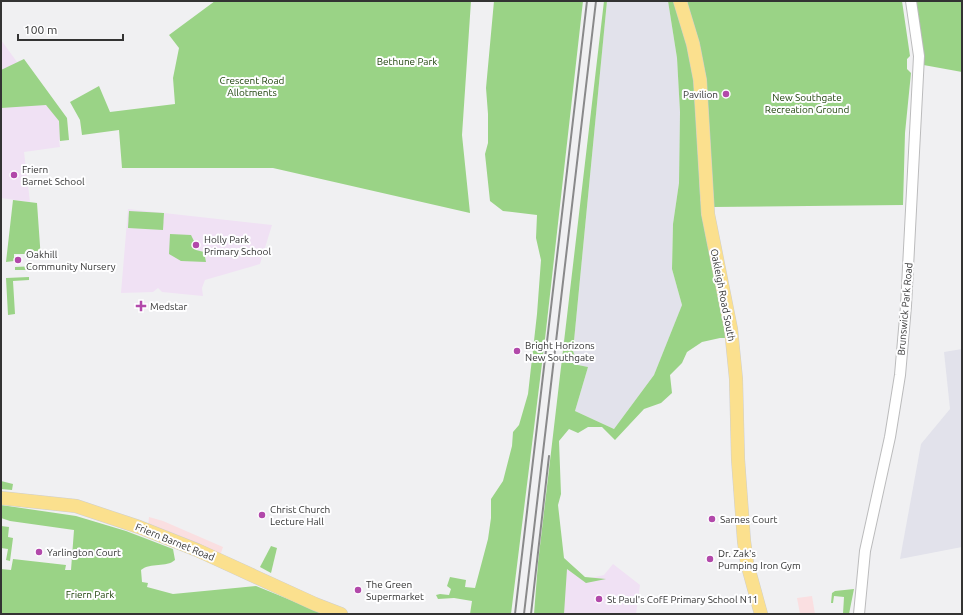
<svg xmlns="http://www.w3.org/2000/svg" width="963" height="615" viewBox="0 0 963 615" font-family="Ubuntu,sans-serif">
	<rect width="100%" height="100%" fill="#f0f0f2"/>
	<!-- commercial -->
	<g fill="#fadfe1">
		<polygon points="149,517 163,521 223,547 220,556 148,526"/>
		<polygon points="812,596 815,614 800,614 797,598"/>
	</g>
	<!-- built -->
	<g fill="#e2e2eb">
		<polygon points="607,1 668,1 677,58 680,112 679,183 673,224 672,269 682,305 654,375 614,429 575,411 588,367 578,365 573,351"/>
		<polygon points="962,349 962,547 900,559 921,444 950,409 944,352"/>
	</g>
	<!-- education -->
	<g fill="#f0e1f4">
		<polygon points="1,40 17,62 20,60 58,113 65,139 59,140 60,147 24,152 30,202 1,198"/>
		<polygon points="128,209 272,225 260,264 205,280 202,288 203,296 162,292 158,288 153,292 121,293"/>
		<polygon points="561,561 586,579 604,575 613,564 640,585 636,614 559,614"/>
	</g>
	<!-- green -->
	<g fill="#9ad386">
		<polygon points="215,1 471,1 462,135 470,213 273,168 122,168 119,130 82,135 80,120 70,102 99,86 110,112 175,104 173,78 179,48 169,35"/>
		<polygon points="494,1 583,1 545,339 511,614 470,614 472,601 454,598 438,599 436,595 440,594 449,595 451,589 447,586 450,577 466,580 465,587 475,588 488,539 491,518 491,499 503,481 512,446 513,432 519,425 528,394 537,314 541,260 536,238 537,215 503,211 490,201 485,154 488,143 488,114 486,88"/>
		<polygon points="604,1 607,1 573,351 578,365 588,367 575,411 614,429 654,375 682,305 672,269 673,224 679,183 680,112 677,58 668,1 678,1 698,87 700,196 712,267 727,322 726,338 720,338 702,342 687,352 682,363 670,375 672,393 661,403 644,409 615,440 602,427 588,427 578,433 569,429 559,441 561,494 558,505 564,558 585,577 606,579 586,583 567,569 564,614 534,614 538,563"/>
		<polygon points="687,1 902,1 910,56 907,59 907,69 911,73 905,133 903,205 712,207 702,69"/>
		<polygon points="910,1 962,1 962,72 918,64"/>
		<polygon points="24,59 67,118 69,140 60,141 59,121 46,105 1,108 1,70"/>
		<polygon points="13,200 37,203 41,260 37,260 36,256 27,257 27,254 14,254 14,261 6,262"/>
		<polygon points="129,211 164,213 163,230 128,228"/>
		<polygon points="170,234 191,235 194,241 194,247 196,250 204,252 206,262 181,261 169,254"/>
		<polygon points="37,266 37,270 15,270 15,267"/>
		<polygon points="29,277 29,280 13,281 15,314 8,315 6,278"/>
		<polygon points="1,481 13,484 12,490 1,489"/>
		<path d="M1 505 76 516 126 531 173 549 175 560C166 568 151 562 141 570L142 582 148 583 147 587 173 594 256 586 325 614H1V569L11 570 13 559 66 565 65 570H71L74 530 10 521 1 518Z"/>
		<polygon points="1,526 9,527 8,537 13,538 10,561 6,560 8,549 1,548"/>
		<polygon points="271,546 277,548 271,573 260,567"/>
		<polygon points="854,589 849,614 843,614 844,597 834,596 833,603 831,603 832,593 835,591"/>
	</g>
	<g fill="none" stroke-linecap="round" stroke-linejoin="round">
		<!-- tertiary casing -->
		<g stroke="#bbbbbc" stroke-width="12">
			<polyline id="tertiary" points="859,614 865,551 890,437 900,375 906,306 919,56 911,1"/>
		</g>
		<!-- primary casing -->
		<g stroke="#cecece" stroke-width="14">
			<g id="primary">
				<polyline points="680,1 693,44 700,80 708,214 731,329 736,379 738,459 744,541 747,563 761,614"/>
				<polyline points="1,498 76,506 139,527 197,550 315,604 341,614"/>
			</g>
		</g>
		<!-- tertiary -->
		<use href="#tertiary" stroke="#fff" stroke-width="10"/>
		<!-- primary -->
		<use href="#primary" stroke="#fbe08e" stroke-width="13"/>
		<!-- rail -->
		<g stroke="#89898a" stroke-width="2">
			<polyline points="515,614 587,1"/>
			<polyline points="524,614 596,1"/>
			<polyline points="531,614 549,456"/>
		</g>
	</g>
	<!-- markers -->
	<g fill="#b249aa" stroke="#fefeff" stroke-width="1.5">
		<circle cx="726" cy="94" r="4"/>
		<circle cx="14" cy="175" r="4"/>
		<circle cx="196" cy="245" r="4"/>
		<circle cx="18" cy="260" r="4"/>
		<path d="M139 300h4v4h4v4h-4v4h-4v-4h-4v-4h4z"/>
		<circle cx="517" cy="351" r="4"/>
		<circle cx="262" cy="515" r="4"/>
		<circle cx="712" cy="519" r="4"/>
		<circle cx="39" cy="552" r="4"/>
		<circle cx="710" cy="559" r="4"/>
		<circle cx="358" cy="590" r="4"/>
		<circle cx="599" cy="599" r="4"/>
	</g>
	<g text-anchor="middle" dominant-baseline="central" stroke-width="4" stroke-linejoin="round" paint-order="stroke">
		<!-- park labels -->
		<g font-size="10" fill="#173d03" stroke="#fefeff">
			<text x="407" y="61">Bethune Park</text>
			<text x="252" y="80">Crescent Road<tspan x="252" dy="12">Allotments</tspan></text>
			<text x="807" y="97">New Southgate<tspan x="807" dy="12">Recreation Ground</tspan></text>
			<text x="90" y="594">Friern Park</text>
		</g>
		<!-- poi labels -->
		<g font-size="10" fill="#333" stroke="#fefeff" text-anchor="start">
			<text x="718" y="94" text-anchor="end">Pavilion</text>
			<text x="22" y="169">Friern<tspan x="22" dy="12">Barnet School</tspan></text>
			<text x="204" y="239">Holly Park<tspan x="204" dy="12">Primary School</tspan></text>
			<text x="26" y="254">Oakhill<tspan x="26" dy="12">Community Nursery</tspan></text>
			<text x="150" y="306">Medstar</text>
			<text x="525" y="345">Bright Horizons<tspan x="525" dy="12">New Southgate</tspan></text>
			<text x="270" y="509">Christ Church<tspan x="270" dy="12">Lecture Hall</tspan></text>
			<text x="720" y="519">Sarnes Court</text>
			<text x="47" y="552">Yarlington Court</text>
			<text x="718" y="553">Dr. Zak's<tspan x="718" dy="12">Pumping Iron Gym</tspan></text>
			<text x="366" y="584">The Green<tspan x="366" dy="12">Supermarket</tspan></text>
			<text x="607" y="599">St Paul's CofE Primary School N11</text>
		</g>
		<!-- street labels -->
		<g font-size="10" fill="#333" stroke="#fefeff">
			<text transform="translate(723 295) rotate(79)">Oakleigh Road South</text>
			<text transform="translate(905 309) rotate(-85)">Brunswick Park Road</text>
			<text transform="translate(175 542) rotate(22)">Friern Barnet Road</text>
		</g>
	</g>
	<!-- border -->
	<rect width="963" height="615" fill="none" stroke="#333333" stroke-width="4"/>
	<!-- scale -->
	<path d="M18 34v6h105v-6" fill="none" stroke="#333333" stroke-width="2"/>
	<text x="24" y="34" font-size="12" fill="#333333" stroke="#fefeff" stroke-width="3" paint-order="stroke">100 m</text>
</svg>
